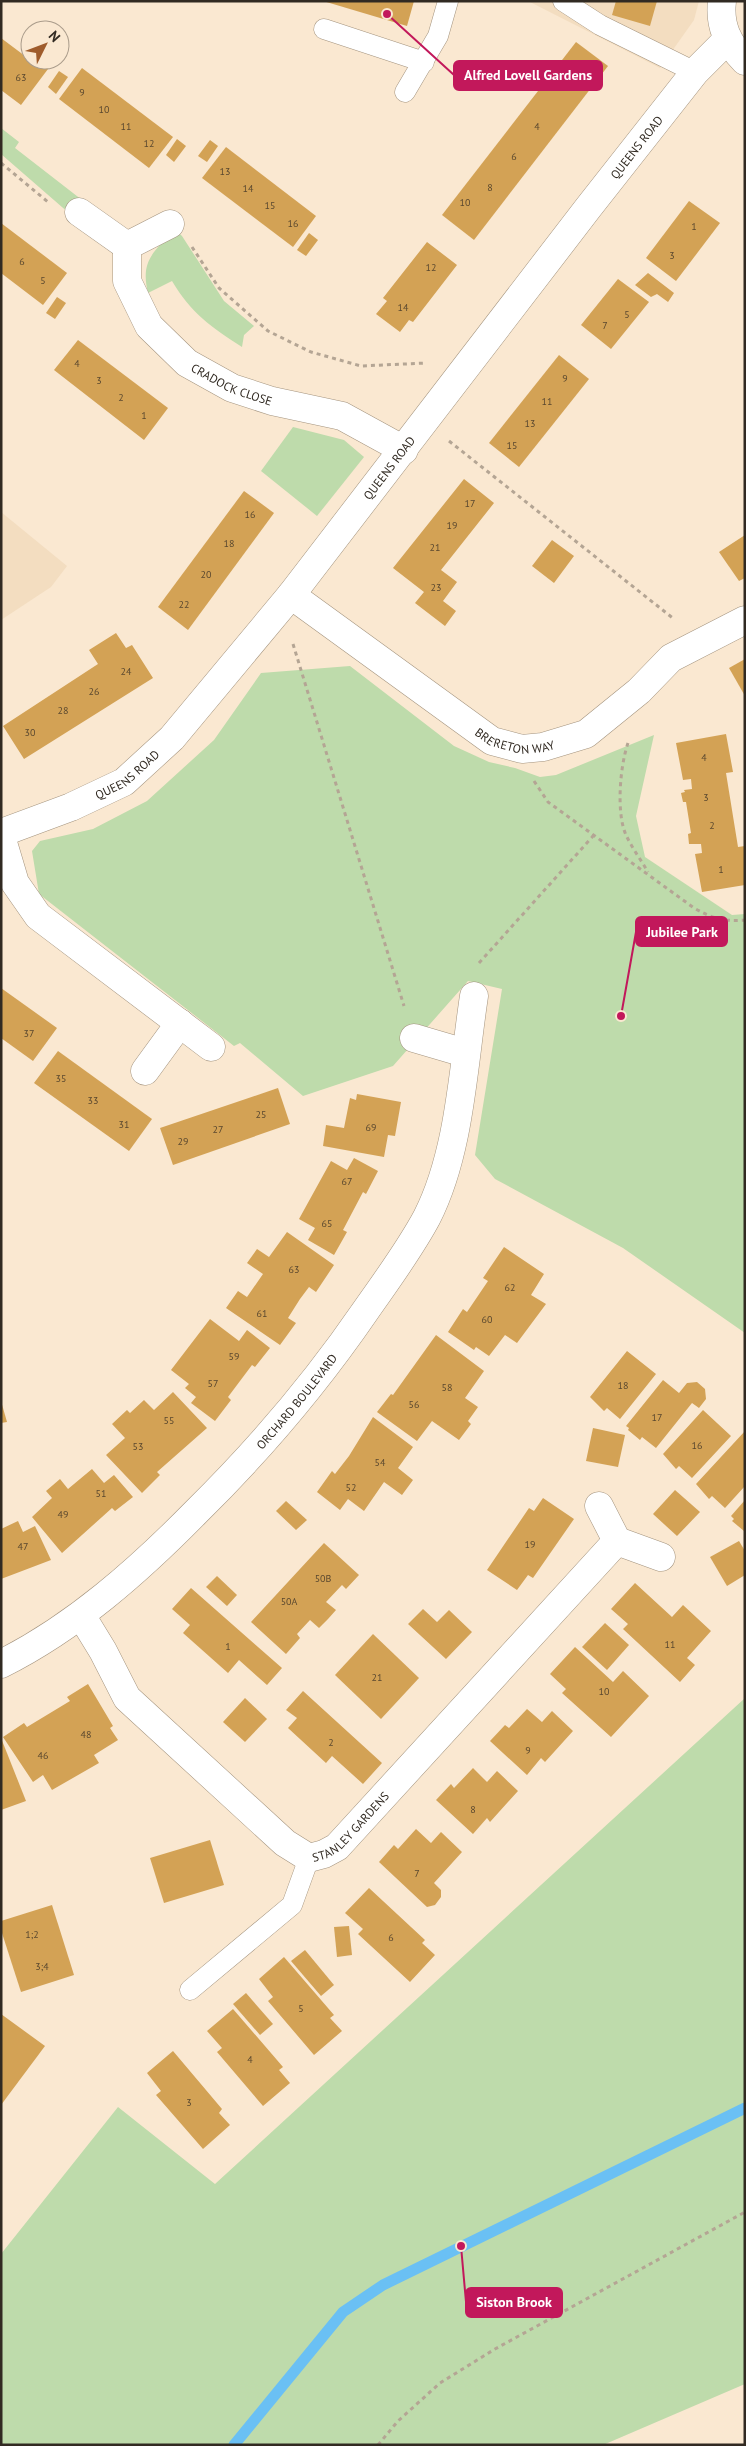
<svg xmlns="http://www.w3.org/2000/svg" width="746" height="2446" viewBox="0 0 746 2446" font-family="'PT Sans',sans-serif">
	<rect width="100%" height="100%" fill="#fae8d1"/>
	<!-- built -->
	<g fill="#f3ddc0">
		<polygon points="528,1 699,1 694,20 660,68"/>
		<polygon points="1,512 67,566 51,587 1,620"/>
	</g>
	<!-- green -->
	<g fill="#bedbab">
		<polygon points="1,128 19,142 15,148 82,200 70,214 1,154"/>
		<path d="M175 229 182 236 224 301 254 326 244 335 242 347C211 327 191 313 172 281L148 293C140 260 154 252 175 229Z"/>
		<polygon points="293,427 344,440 364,457 317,516 261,471"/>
		<polygon points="350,666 454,746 489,762 515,768 540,777 556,775 654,735 636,816 645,857 732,915 745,914 745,1333 623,1248 495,1179 475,1155 502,989 468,981 393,1066 303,1096 240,1043 234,1046 39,894 32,851 40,841 93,829 147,801 214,740 261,673"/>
		<polygon points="745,1698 745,2384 603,2445 1,2445 1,2254 118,2107 215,2184"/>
	</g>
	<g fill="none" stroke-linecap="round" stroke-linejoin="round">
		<!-- stream -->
		<polyline stroke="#6ac0f4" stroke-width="11" points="234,2445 343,2312 383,2285 745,2108"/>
	</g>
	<!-- building -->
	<g fill="#d3a255">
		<polygon points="323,1 414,1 407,26"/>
		<polygon points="616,1 657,1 650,26 612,15"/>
		<polygon points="1,38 37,65 41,60 54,61 21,105 1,90"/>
		<polygon points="576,42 608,66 474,240 442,215"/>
		<polygon points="82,68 173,137 149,168 59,99"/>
		<polygon points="59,71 68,77 56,94 48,87"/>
		<polygon points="177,139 186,146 174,162 166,155"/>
		<polygon points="210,140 218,146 207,162 198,156"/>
		<polygon points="226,147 316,216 293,247 202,178"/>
		<polygon points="689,201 720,223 676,281 646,258"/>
		<polygon points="1,223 67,273 43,305 1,273"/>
		<polygon points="309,233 318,240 306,256 297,250"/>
		<polygon points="427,242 457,265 413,322 409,320 400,332 376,314 387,301 383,298"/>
		<polygon points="648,273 674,293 668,302 657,294 651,297 635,285"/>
		<polygon points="618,279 649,302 611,349 581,325"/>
		<polygon points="57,297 66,303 55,319 46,313"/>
		<polygon points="78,340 168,408 144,440 54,370"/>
		<polygon points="559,355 589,379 519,467 489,443"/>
		<polygon points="464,479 494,503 441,570 457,582 443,601 456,611 445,626 415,603 424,592 393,568"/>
		<polygon points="244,491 274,513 188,630 158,607"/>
		<polygon points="745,535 745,578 739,581 719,552"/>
		<polygon points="552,540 574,556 554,583 532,566"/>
		<polygon points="116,633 126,648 132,645 153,678 24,759 3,726 98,664 89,650"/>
		<polygon points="745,659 745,696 729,668"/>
		<polygon points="726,734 733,772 726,773 738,847 745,846 745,885 702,892 695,854 702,853 701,844 689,844 688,834 691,833 686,802 683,802 681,793 685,792 684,790 692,789 691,779 683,780 676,743"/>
		<polygon points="1,988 57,1028 33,1061 1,1038"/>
		<polygon points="58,1051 152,1119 129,1151 34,1083"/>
		<polygon points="278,1088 290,1124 173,1165 160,1128"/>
		<polygon points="357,1094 401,1102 395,1136 388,1135 384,1157 323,1146 326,1125 344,1128 350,1098 356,1100"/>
		<polygon points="354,1158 378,1171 366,1194 363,1192 343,1230 347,1232 334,1255 308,1240 315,1228 299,1219 331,1161 347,1170"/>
		<polygon points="287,1232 334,1265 316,1292 309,1287 300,1299 288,1318 296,1323 280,1345 226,1308 238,1291 247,1297 263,1274 247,1263 257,1249 269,1257"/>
		<polygon points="504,1247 544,1274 531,1295 546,1304 517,1343 505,1335 489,1356 476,1347 474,1350 448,1332 463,1309 467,1312 488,1281 483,1278"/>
		<polygon points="210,1319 239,1341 247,1330 270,1348 255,1367 252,1365 228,1397 231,1400 215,1421 191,1403 196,1397 185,1388 189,1384 171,1370"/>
		<polygon points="436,1335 484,1371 465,1398 478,1407 468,1421 471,1424 459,1440 432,1421 417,1441 377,1412 391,1394 393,1395"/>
		<polygon points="627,1351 656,1374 620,1419 607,1408 604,1411 590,1397"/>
		<polygon points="663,1380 679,1393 687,1383 697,1382 705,1389 706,1399 699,1408 692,1403 656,1448 642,1437 640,1440 628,1430 629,1428 626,1426"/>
		<polygon points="173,1392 207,1428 157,1472 160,1475 142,1493 106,1455 125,1438 112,1424 127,1410 130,1413 144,1400 154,1410"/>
		<polygon points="1,1401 7,1422 1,1423"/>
		<polygon points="703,1410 731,1436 692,1478 679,1466 676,1469 663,1454"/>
		<polygon points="373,1417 413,1447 398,1468 413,1480 402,1495 384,1482 364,1511 348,1499 340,1510 317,1492 332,1471 335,1474 349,1456"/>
		<polygon points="593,1428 625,1435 618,1467 586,1461"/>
		<polygon points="745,1431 745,1486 725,1508 712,1496 709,1499 696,1484"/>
		<polygon points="92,1469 104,1483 114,1475 133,1497 115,1511 112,1508 62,1553 32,1517 52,1498 46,1491 60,1479 68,1489"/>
		<polygon points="675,1490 700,1512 677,1536 653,1514"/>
		<polygon points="543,1498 574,1519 533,1578 528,1575 517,1590 487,1570 529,1508 534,1511"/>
		<polygon points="745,1500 745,1529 744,1531 732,1521 734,1519 731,1516"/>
		<polygon points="286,1501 307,1520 296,1530 276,1511"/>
		<polygon points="18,1521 23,1532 35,1526 51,1560 1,1579 1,1529"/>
		<polygon points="739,1541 745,1551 745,1575 727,1586 710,1557"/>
		<polygon points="324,1543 359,1575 346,1589 342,1585 326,1602 336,1610 328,1619 319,1628 310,1620 297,1634 300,1638 286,1654 251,1622"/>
		<polygon points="217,1576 237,1595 227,1606 206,1587"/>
		<polygon points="635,1583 672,1617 683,1605 711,1631 687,1658 695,1665 680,1682 623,1629 628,1624 611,1609"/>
		<polygon points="191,1588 282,1668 267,1685 239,1660 228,1673 183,1633 190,1625 172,1609"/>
		<polygon points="423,1609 437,1622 449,1610 472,1632 446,1659 408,1624"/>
		<polygon points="605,1623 629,1645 607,1670 582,1647"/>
		<polygon points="373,1634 419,1678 381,1719 335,1675"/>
		<polygon points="575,1647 613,1682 623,1671 649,1696 611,1737 562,1693 566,1689 550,1674"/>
		<polygon points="88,1684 113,1726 110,1728 118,1740 94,1755 99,1763 52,1790 43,1775 33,1782 3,1737 24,1723 27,1727 70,1701 67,1697"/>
		<polygon points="303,1691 382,1763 363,1784 332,1756 326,1763 288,1728 297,1718 286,1710"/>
		<polygon points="245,1698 267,1719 245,1742 223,1722"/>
		<polygon points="527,1709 542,1722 552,1711 573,1731 545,1762 541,1758 527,1775 490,1741 505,1725 509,1728"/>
		<polygon points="1,1738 26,1801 1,1810"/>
		<polygon points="473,1768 487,1782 497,1771 518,1791 490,1822 487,1818 473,1834 436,1800 451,1784 454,1788"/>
		<polygon points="416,1829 431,1843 441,1832 462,1852 434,1883 441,1890 441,1897 435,1905 427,1907 379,1862 394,1845 398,1849"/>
		<polygon points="210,1840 224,1885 164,1903 150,1858"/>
		<polygon points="369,1888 425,1940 422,1943 435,1955 410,1982 358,1934 363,1929 345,1913"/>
		<polygon points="52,1905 74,1975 21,1992 1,1930 1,1921"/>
		<polygon points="349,1926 352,1955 337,1957 334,1927"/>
		<polygon points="305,1950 334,1985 321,1996 291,1961"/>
		<polygon points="284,1957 334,2015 330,2018 342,2031 314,2055 268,2001 273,1997 259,1979"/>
		<polygon points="246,1993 273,2024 260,2035 233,2004"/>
		<polygon points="233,2009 283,2067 279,2070 290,2083 263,2106 217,2052 222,2048 207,2031"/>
		<polygon points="1,2014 45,2046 1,2105"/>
		<polygon points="173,2051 222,2109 219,2113 230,2125 203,2149 156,2095 161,2091 147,2073"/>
	</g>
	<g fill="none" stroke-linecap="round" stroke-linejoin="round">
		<!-- service casing -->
		<g stroke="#a4947f" stroke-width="21">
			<g id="service">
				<polyline points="563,1 600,25 695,72"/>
				<polyline points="324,29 424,62"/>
				<polyline points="405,92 438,36 448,1"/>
				<polyline points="190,1990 292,1905 309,1858"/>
			</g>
		</g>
		<!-- minor casing -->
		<g stroke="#a4947f" stroke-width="29">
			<g id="minor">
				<path d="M722 1C719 26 728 44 745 61"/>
				<polyline points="79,212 127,246 170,224"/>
				<path id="s1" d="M127 246V281L149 326 187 363 232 388 272 401 342 416 404 450"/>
				<path id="s2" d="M291 595 492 741 522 749 543 747 586 734 639 691 671 658 745 620"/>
				<path id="s3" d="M1 833 71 807 124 782 172 738 291 595 588 208 695 72 727 40"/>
				<polyline points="1,836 15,883 38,916 211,1047"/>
				<polyline points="414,1038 465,1053"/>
				<polyline points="145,1071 180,1023"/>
				<polyline points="599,1506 617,1541 661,1557"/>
				<path id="s4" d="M81 1615 103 1651 127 1698 285 1843 309 1858 324 1854 337 1847 617 1541"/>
				<path id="s5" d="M1 1664C75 1627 139 1570 196 1512 259 1450 316 1383 366 1310 387 1280 410 1249 427 1217 460 1152 463 1068 474 996"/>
			</g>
		</g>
		<!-- path -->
		<g stroke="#b4a594" stroke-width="3" stroke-dasharray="4 4" stroke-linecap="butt">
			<polyline points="1,163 48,202"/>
			<polyline points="192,247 219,288 268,331 311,352 361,366 426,363"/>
			<polyline points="449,441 674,619"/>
			<polyline points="293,644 404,1006"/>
			<path d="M628 743C620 766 616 813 626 835 632 848 641 860 648 872"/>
			<path d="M534 781 548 802 694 908C711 918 725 922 745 920"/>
			<polyline points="479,963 594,835"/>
			<polyline points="378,2445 398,2421 440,2383 495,2349 745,2212"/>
		</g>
		<!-- service -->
		<use href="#service" stroke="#fff" stroke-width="20"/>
		<!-- minor -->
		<use href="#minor" stroke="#fff" stroke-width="28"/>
	</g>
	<g text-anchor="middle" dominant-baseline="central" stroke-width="4" stroke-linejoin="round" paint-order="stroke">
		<!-- number labels -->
		<g font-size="10" fill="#5a482f">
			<text x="21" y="77">63</text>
			<text x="82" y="92">9</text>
			<text x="104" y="109">10</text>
			<text x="126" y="126">11</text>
			<text x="537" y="126">4</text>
			<text x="149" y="143">12</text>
			<text x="514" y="156">6</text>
			<text x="225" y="171">13</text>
			<text x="490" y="187">8</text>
			<text x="248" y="188">14</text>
			<text x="465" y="202">10</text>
			<text x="270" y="205">15</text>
			<text x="293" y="223">16</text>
			<text x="694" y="226">1</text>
			<text x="672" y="255">3</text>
			<text x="22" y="261">6</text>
			<text x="431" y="267">12</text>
			<text x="43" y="280">5</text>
			<text x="403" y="307">14</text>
			<text x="627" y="314">5</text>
			<text x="605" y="325">7</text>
			<text x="77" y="363">4</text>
			<text x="565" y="378">9</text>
			<text x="99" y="380">3</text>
			<text x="121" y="397">2</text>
			<text x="547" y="401">11</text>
			<text x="144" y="415">1</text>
			<text x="530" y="423">13</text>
			<text x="512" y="445">15</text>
			<text x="470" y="503">17</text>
			<text x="250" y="514">16</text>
			<text x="452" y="525">19</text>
			<text x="229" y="543">18</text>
			<text x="435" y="547">21</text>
			<text x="206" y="574">20</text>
			<text x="436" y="587">23</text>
			<text x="184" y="604">22</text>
			<text x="126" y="671">24</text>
			<text x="94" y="691">26</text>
			<text x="63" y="710">28</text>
			<text x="30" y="732">30</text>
			<text x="704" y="757">4</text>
			<text x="706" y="797">3</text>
			<text x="712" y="825">2</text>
			<text x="721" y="869">1</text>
			<text x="29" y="1033">37</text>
			<text x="61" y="1078">35</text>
			<text x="93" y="1100">33</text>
			<text x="261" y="1114">25</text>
			<text x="124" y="1124">31</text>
			<text x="371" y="1127">69</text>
			<text x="218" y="1129">27</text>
			<text x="183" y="1141">29</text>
			<text x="347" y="1181">67</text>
			<text x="327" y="1223">65</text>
			<text x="294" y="1269">63</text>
			<text x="510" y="1287">62</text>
			<text x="262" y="1313">61</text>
			<text x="487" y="1319">60</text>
			<text x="234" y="1356">59</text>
			<text x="213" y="1383">57</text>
			<text x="623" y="1385">18</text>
			<text x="447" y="1387">58</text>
			<text x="414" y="1404">56</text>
			<text x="657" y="1417">17</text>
			<text x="169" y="1420">55</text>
			<text x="697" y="1445">16</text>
			<text x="138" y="1446">53</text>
			<text x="380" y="1462">54</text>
			<text x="351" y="1487">52</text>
			<text x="101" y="1493">51</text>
			<text x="63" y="1514">49</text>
			<text x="530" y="1544">19</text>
			<text x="23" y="1546">47</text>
			<text x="323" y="1578">50B</text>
			<text x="289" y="1601">50A</text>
			<text x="670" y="1644">11</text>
			<text x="228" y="1646">1</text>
			<text x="377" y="1677">21</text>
			<text x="604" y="1691">10</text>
			<text x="86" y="1734">48</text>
			<text x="331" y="1742">2</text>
			<text x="528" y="1750">9</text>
			<text x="43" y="1755">46</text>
			<text x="473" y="1809">8</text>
			<text x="417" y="1873">7</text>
			<text x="32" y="1934">1;2</text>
			<text x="391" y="1937">6</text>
			<text x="42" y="1966">3;4</text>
			<text x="301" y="2008">5</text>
			<text x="250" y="2059">4</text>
			<text x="189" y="2102">3</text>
		</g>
		<!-- street labels -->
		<g font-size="12" fill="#312a22" stroke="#fae8d1">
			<text stroke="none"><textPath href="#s3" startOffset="950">QUEENS ROAD</textPath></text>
			<text stroke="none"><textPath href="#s1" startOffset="188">CRADOCK CLOSE</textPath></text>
			<text stroke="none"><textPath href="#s3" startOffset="545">QUEENS ROAD</textPath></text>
			<text stroke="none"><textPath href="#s2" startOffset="271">BRERETON WAY</textPath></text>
			<text stroke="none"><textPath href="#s3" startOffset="140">QUEENS ROAD</textPath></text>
			<text stroke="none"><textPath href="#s5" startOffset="398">ORCHARD BOULEVARD</textPath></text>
			<text stroke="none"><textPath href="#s4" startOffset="391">STANLEY GARDENS</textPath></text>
		</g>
	</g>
	<!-- callouts -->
	<path fill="none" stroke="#c2185b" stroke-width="2" d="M387 14L454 75M621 1016L636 932M461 2246L466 2302"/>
	<g fill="#c2185b" stroke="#fae8d1" stroke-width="2">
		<circle cx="387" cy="14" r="5"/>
		<circle cx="621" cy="1016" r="5"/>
		<circle cx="461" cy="2246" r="5"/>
	</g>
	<g fill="#c2185b" stroke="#c2185b" stroke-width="2">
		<rect x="454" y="61" width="148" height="29" rx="5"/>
		<rect x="636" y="917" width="91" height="29" rx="5"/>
		<rect x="466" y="2288" width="96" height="29" rx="5"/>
	</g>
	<g font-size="14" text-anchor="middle" font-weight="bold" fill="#fff">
		<text x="528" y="80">Alfred Lovell Gardens</text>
		<text x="682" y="937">Jubilee Park</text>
		<text x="514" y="2307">Siston Brook</text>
	</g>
	<!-- border -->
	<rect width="746" height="2446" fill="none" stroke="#312a22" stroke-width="5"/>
	<!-- north arrow -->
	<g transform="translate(45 45) rotate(48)"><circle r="24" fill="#fae8d1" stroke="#aa9c8b"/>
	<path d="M0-4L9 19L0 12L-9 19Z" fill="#9f5c2c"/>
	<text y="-8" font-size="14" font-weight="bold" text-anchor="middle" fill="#312a22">N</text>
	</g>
</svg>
